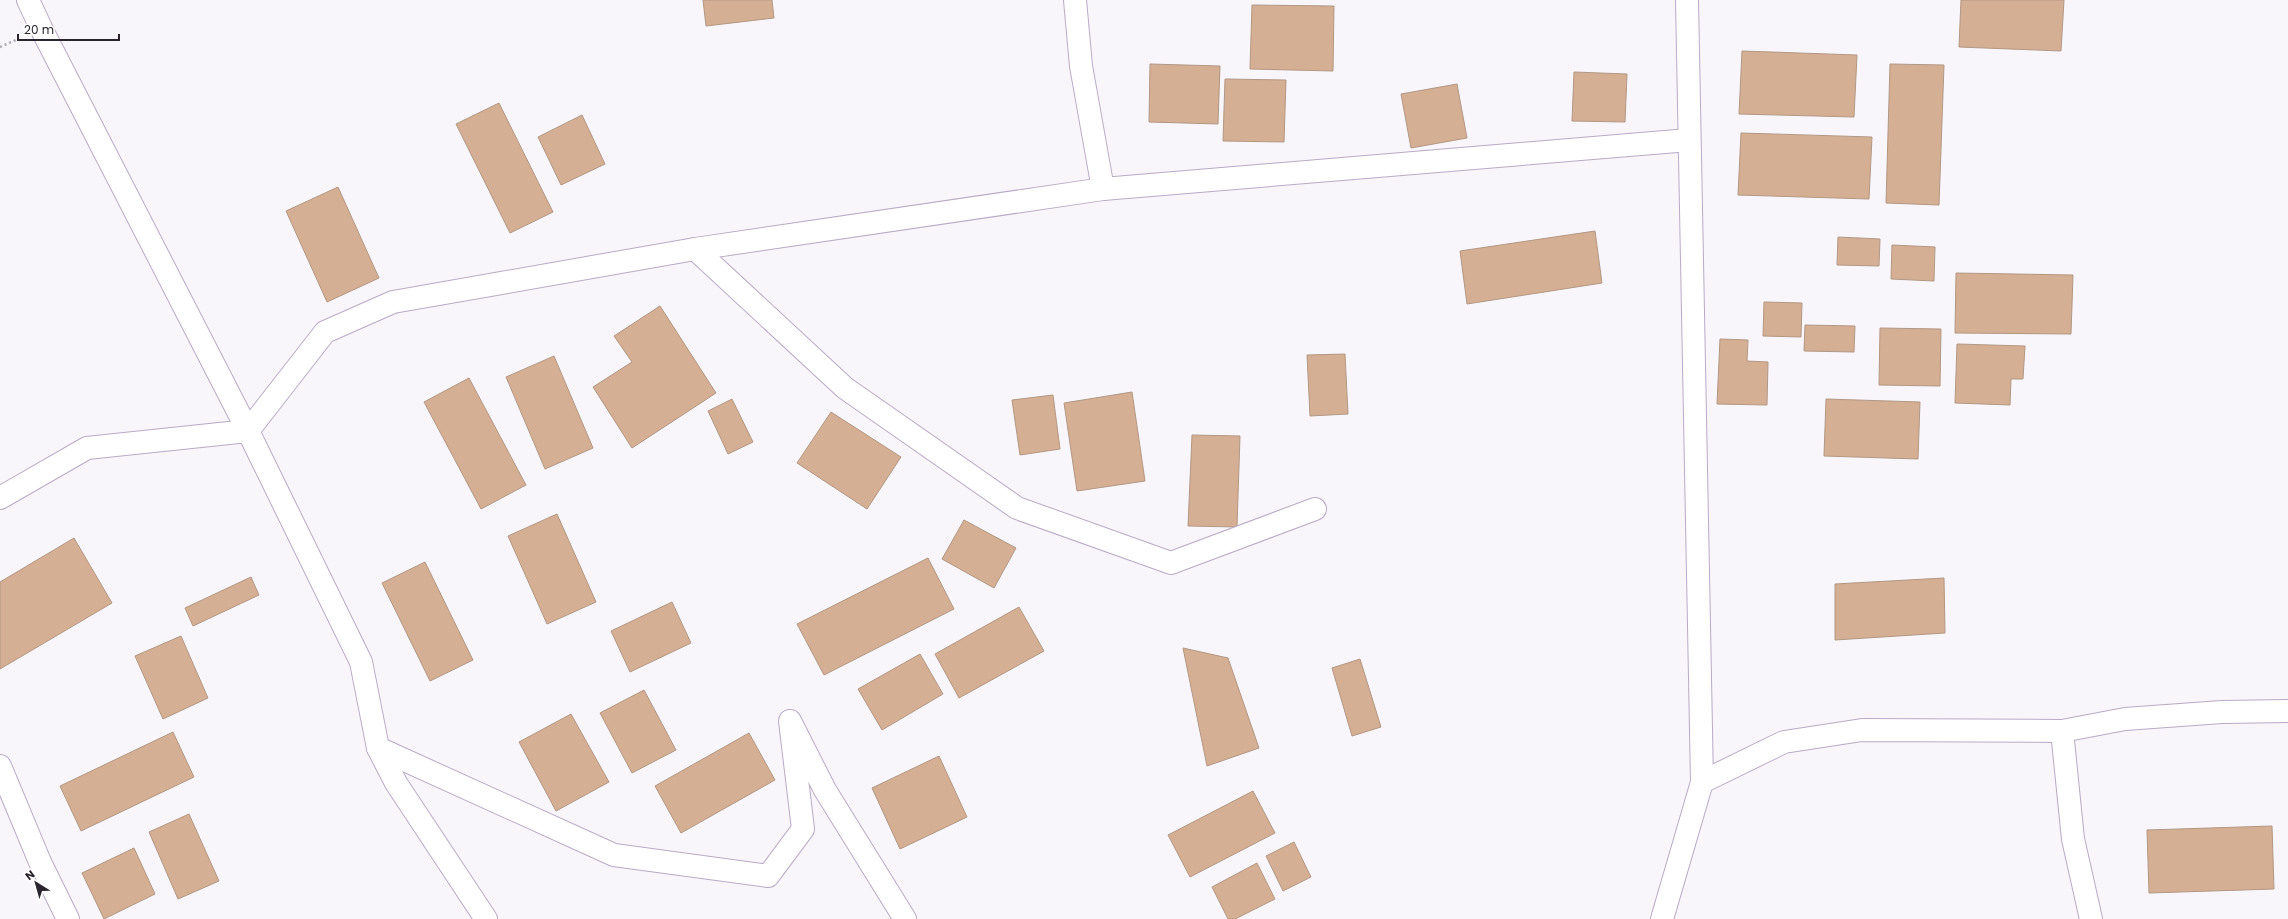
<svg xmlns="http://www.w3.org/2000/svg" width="2288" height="919" viewBox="0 0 2288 919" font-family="Poppins,sans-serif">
	<rect width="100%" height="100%" fill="#f8f5fb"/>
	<!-- building -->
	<g fill="#d5af93" stroke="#b29783">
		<polygon points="703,0 772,0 774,18 706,26"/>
		<polygon points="1961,0 2064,0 2061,51 1959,47"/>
		<polygon points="1252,5 1334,6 1333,71 1250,69"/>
		<polygon points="1742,51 1857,55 1854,117 1739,114"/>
		<polygon points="1150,64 1220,66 1218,124 1149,122"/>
		<polygon points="1890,64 1944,65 1939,205 1886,203"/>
		<polygon points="1574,72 1627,74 1625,122 1572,121"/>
		<polygon points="1225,79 1286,80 1284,142 1223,141"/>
		<polygon points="1457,84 1467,138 1411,148 1401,94"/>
		<polygon points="499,103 553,212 510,233 456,124"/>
		<polygon points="582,115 605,164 561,185 538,137"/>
		<polygon points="1741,133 1872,137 1869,199 1738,195"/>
		<polygon points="338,187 379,278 327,302 286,211"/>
		<polygon points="1595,231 1602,283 1467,304 1460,251"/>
		<polygon points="1838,237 1880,239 1879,266 1837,265"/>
		<polygon points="1892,245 1935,247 1934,281 1891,279"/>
		<polygon points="1956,273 2073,275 2071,334 1955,333"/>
		<polygon points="1764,302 1802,303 1801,337 1763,336"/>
		<polygon points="660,306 716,393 632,448 593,387 632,362 614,336"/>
		<polygon points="1805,325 1855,326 1854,352 1804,351"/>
		<polygon points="1880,328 1941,329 1940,386 1879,385"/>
		<polygon points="1720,339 1748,340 1747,361 1768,362 1767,405 1717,404"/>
		<polygon points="1957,344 2025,346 2023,379 2011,379 2010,405 1955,403"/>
		<polygon points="1345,354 1348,414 1310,416 1307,355"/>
		<polygon points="554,356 593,448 545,469 506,377"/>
		<polygon points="469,378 526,485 481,509 424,402"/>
		<polygon points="1132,392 1145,481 1077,491 1064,403"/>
		<polygon points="1053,395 1060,449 1020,455 1012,400"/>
		<polygon points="732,399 753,442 728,454 708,411"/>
		<polygon points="1826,399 1920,402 1918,459 1824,456"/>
		<polygon points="831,412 901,457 867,509 797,463"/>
		<polygon points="1192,435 1240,436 1237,527 1188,526"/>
		<polygon points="557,514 596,602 547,624 508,536"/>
		<polygon points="964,520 1016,548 994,588 942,559"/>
		<polygon points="74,538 112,603 0,669 0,582"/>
		<polygon points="928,558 954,609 824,675 797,624"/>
		<polygon points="425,562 473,660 430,681 382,583"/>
		<polygon points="251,577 259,595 193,626 185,608"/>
		<polygon points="1944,578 1945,633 1835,640 1835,584"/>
		<polygon points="672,602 691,643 630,672 611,631"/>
		<polygon points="1019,607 1044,651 959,698 935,654"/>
		<polygon points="181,636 208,698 163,719 135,656"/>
		<polygon points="1183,648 1228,658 1259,748 1207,766"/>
		<polygon points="920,654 943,694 882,730 858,689"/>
		<polygon points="1360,659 1381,727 1352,736 1332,668"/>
		<polygon points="644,690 676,750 632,773 600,713"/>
		<polygon points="571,714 609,782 556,811 519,742"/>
		<polygon points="173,732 194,777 81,831 60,786"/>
		<polygon points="749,733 775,780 681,833 655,786"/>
		<polygon points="939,756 967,817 900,849 872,788"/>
		<polygon points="1253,791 1275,833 1190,877 1168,835"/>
		<polygon points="189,814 219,881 178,899 149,832"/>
		<polygon points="2272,826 2274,889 2149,893 2147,830"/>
		<polygon points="1294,842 1311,877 1283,891 1266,856"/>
		<polygon points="134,848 155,894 104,919 82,873"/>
		<polygon points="1257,863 1275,899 1235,919 1228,919 1212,887"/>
	</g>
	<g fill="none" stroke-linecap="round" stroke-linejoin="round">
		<!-- street casing -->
		<g stroke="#b9aac6" stroke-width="24">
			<g id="street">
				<polyline points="28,0 41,28 248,431 361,662 378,748 396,783 486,919"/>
				<polyline points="1075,0 1081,66 1103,189"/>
				<polyline points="695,249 845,388 1017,508 1171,563 1315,509"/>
				<polyline points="0,498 87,448 248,431 325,332 393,302 695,249 1103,189 1689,140"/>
				<polyline points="2062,731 2073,839 2091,919"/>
				<polyline points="378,748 614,855 768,876 803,829 790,721 825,790 905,919"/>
				<polyline points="0,766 40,862 68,919"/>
				<polyline points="1702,782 1784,742 1862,730 2062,731 2125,719 2222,712 2288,711"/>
			</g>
		</g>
		<!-- secondary casing -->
		<g stroke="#b9aac6" stroke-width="24">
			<polyline id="secondary" points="1662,919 1702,782 1687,0"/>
		</g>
		<!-- path -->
		<polyline stroke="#aeaab2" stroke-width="2.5" stroke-dasharray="2 3" stroke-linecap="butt" points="0,47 16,40"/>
		<!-- street -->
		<use href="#street" stroke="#fff" stroke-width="22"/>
		<!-- secondary -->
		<use href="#secondary" stroke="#fff" stroke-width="22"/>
	</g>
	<!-- north arrow -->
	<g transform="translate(36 883) rotate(323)" stroke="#ffffff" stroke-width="3" paint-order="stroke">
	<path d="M0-3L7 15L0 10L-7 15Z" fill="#2a242f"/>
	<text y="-6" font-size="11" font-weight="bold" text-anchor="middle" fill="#2a242f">N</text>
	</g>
	<!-- scale -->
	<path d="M18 34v6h101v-6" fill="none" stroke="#2a242f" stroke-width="2"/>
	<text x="24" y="34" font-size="12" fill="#2a242f" stroke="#ffffff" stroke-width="3" paint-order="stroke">20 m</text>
</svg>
